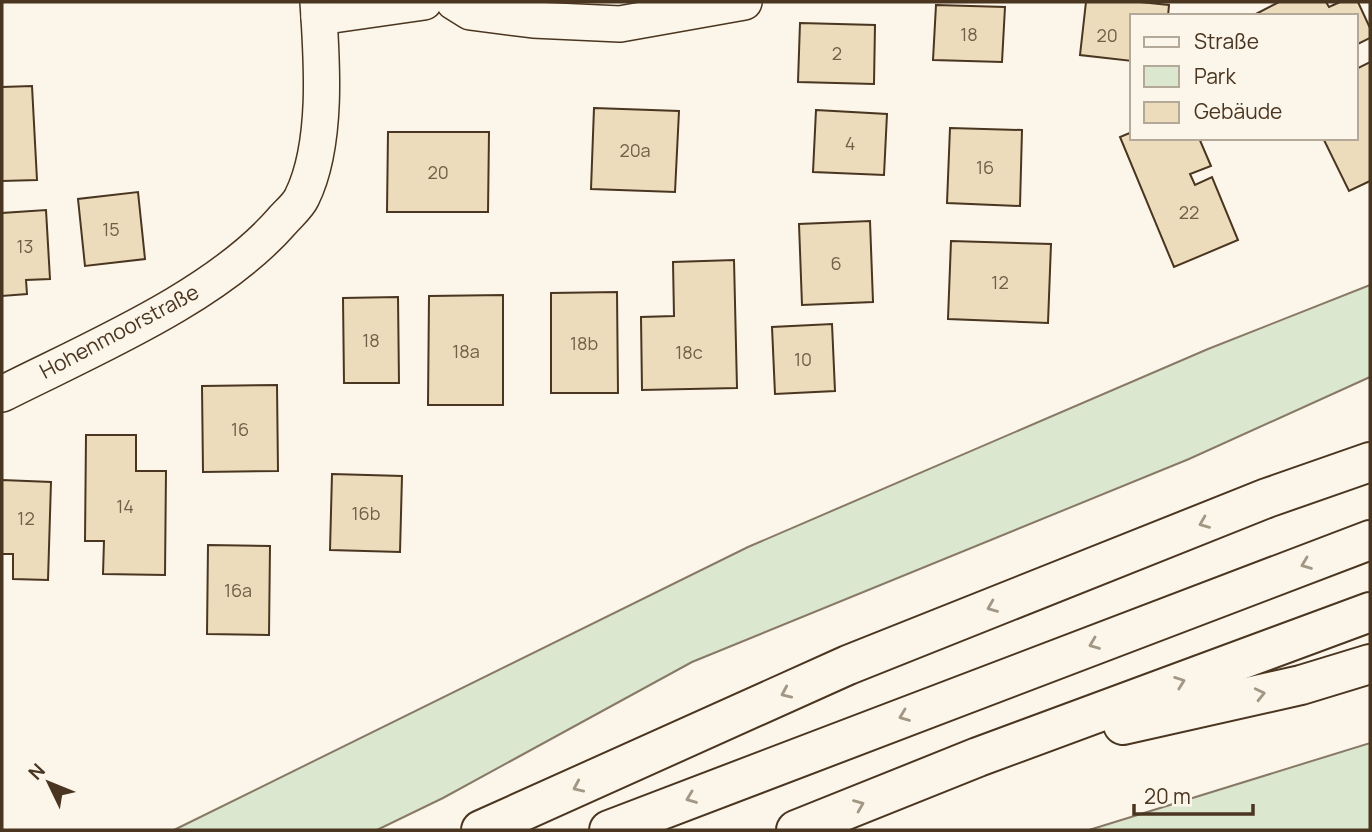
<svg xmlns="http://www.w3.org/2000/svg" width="1372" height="832" viewBox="0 0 1372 832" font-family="Manrope,sans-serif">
	<rect width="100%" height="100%" fill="#fbf6e9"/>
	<!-- green -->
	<g fill="#dce7d0" stroke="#887966" stroke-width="2">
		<polygon points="1370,285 1370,377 1189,459 692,662 443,798 377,830 174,830 748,547 1208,349"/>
		<polygon points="1370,743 1370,830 1089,830"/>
	</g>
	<!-- building -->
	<g fill="#ecdcbc" stroke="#4a3520" stroke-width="2">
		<polygon points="1086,2 1140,2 1169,5 1168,16 1132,16 1132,61 1080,55"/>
		<polygon points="1279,2 1326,2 1329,7 1340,2 1358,2 1370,28 1370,38 1356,45 1356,16 1252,16"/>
		<polygon points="936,5 1005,7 1002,62 933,60"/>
		<polygon points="800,23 875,25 874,84 798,82"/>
		<polygon points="1370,62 1370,181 1349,191 1323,138 1356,138 1356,69"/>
		<polygon points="32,86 37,180 2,181 2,87"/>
		<polygon points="594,108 679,111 675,192 591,189"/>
		<polygon points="816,110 887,114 884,175 813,172"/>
		<polygon points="950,128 1022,130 1020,206 947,203"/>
		<polygon points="388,132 489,132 488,212 387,212"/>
		<polygon points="1132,132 1132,138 1199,138 1211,166 1190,174 1195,185 1212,177 1238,240 1174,267 1120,137"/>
		<polygon points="138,192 145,259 85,266 78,199"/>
		<polygon points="46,210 50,279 26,280 27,294 2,296 2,213"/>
		<polygon points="870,221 873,302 802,305 799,224"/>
		<polygon points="951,241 1051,244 1048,323 948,319"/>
		<polygon points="734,260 737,388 642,390 641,317 674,316 673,262"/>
		<polygon points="617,292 618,393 551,393 551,293"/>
		<polygon points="503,295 503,405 428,405 429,296"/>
		<polygon points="398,297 399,383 344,383 343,298"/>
		<polygon points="832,324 835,391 775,394 772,327"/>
		<polygon points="277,385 278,471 203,472 202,386"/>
		<polygon points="86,435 136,435 136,471 166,471 165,575 103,574 104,541 85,541"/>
		<polygon points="332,474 402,476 400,552 330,550"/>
		<polygon points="2,480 51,482 48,580 13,579 13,554 2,554"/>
		<polygon points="208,545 270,546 269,635 207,634"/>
	</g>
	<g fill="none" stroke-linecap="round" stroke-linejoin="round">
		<!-- minor casing -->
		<g stroke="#4a3520" stroke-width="38">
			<g id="minor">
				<polyline points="454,2 470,12 533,20 620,24 744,2"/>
				<polyline points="319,17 424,2"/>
				<path d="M2 394C91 349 216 297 282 221 288 214 298 206 302 197 328 144 322 60 318 2"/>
			</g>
		</g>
		<!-- motorway casing -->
		<g stroke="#4a3520" stroke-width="42">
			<g id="motorway">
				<polyline points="1123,725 1301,685 1370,664"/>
				<polyline points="481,830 848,665 1267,498 1370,462"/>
				<polyline points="609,830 1370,540"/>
				<polyline points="796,830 978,757 1370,612"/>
			</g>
		</g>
		<!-- minor -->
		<use href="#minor" stroke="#fbf6e9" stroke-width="35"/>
		<!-- motorway -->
		<use href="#motorway" stroke="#fbf6e9" stroke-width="38"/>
	</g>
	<!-- one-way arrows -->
	<defs><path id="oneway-chevron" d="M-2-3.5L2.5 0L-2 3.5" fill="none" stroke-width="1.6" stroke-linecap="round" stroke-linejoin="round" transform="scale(1.75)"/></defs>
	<g stroke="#a29684">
		<use href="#oneway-chevron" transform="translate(1204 523) rotate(158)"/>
		<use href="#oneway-chevron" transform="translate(1306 564) rotate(159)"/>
		<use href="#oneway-chevron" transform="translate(992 607) rotate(158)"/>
		<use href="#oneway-chevron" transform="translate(1094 644) rotate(159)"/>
		<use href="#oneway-chevron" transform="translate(1180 682) rotate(-20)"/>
		<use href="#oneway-chevron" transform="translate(786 693) rotate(156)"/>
		<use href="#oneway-chevron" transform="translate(1260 694) rotate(-13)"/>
		<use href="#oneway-chevron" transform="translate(904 716) rotate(159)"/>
		<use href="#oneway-chevron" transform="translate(578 787) rotate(156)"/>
		<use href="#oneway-chevron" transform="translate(691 798) rotate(159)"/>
		<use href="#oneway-chevron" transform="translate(859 805) rotate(-22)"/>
	</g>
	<g text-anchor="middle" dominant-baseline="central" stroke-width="5" stroke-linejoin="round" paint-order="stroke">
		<!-- number labels -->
		<g font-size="18" fill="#725f47">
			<text x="969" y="34">18</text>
			<text x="1107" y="35">20</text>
			<text x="837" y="53">2</text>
			<text x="850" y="143">4</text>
			<text x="635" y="150">20a</text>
			<text x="985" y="167">16</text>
			<text x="438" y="172">20</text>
			<text x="1189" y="212">22</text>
			<text x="111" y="229">15</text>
			<text x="25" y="246">13</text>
			<text x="836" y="263">6</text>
			<text x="1000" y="282">12</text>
			<text x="371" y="340">18</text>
			<text x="584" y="343">18b</text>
			<text x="466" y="351">18a</text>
			<text x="689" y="352">18c</text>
			<text x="803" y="359">10</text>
			<text x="240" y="429">16</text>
			<text x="125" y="506">14</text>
			<text x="366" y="513">16b</text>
			<text x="26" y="518">12</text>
			<text x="238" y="590">16a</text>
		</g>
		<!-- street labels -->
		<g font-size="21" fill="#4a3520" stroke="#fbf6e9">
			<text transform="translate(119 331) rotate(-28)">Hohenmoorstraße</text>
		</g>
	</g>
	<!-- border -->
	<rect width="1372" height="832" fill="none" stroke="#4a3520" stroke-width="7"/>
	<!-- legend -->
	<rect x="1130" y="14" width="228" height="126" fill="#fbf6e9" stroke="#b4a999" stroke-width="2"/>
	<rect x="1144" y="37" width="35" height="10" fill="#fbf6e9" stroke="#b4a999" stroke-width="2"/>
	<text x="1194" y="49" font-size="21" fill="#4a3520">Straße</text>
	<rect x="1144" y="66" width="35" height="21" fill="#dce7d0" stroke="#b4a999" stroke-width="2"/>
	<text x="1194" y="84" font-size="21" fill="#4a3520">Park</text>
	<rect x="1144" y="102" width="35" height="21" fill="#ecdcbc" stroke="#b4a999" stroke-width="2"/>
	<text x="1194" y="119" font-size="21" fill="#4a3520">Gebäude</text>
	<!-- north arrow -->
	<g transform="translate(49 783) rotate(313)" stroke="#fbf6e9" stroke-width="5" paint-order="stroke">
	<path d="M0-5L12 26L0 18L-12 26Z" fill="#4a3520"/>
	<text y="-10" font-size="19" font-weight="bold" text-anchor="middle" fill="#4a3520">N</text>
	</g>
	<!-- scale -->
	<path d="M1134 804v10h119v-10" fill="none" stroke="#4a3520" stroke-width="3.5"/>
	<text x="1144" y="804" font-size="21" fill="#4a3520" stroke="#fbf6e9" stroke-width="5" paint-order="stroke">20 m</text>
</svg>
